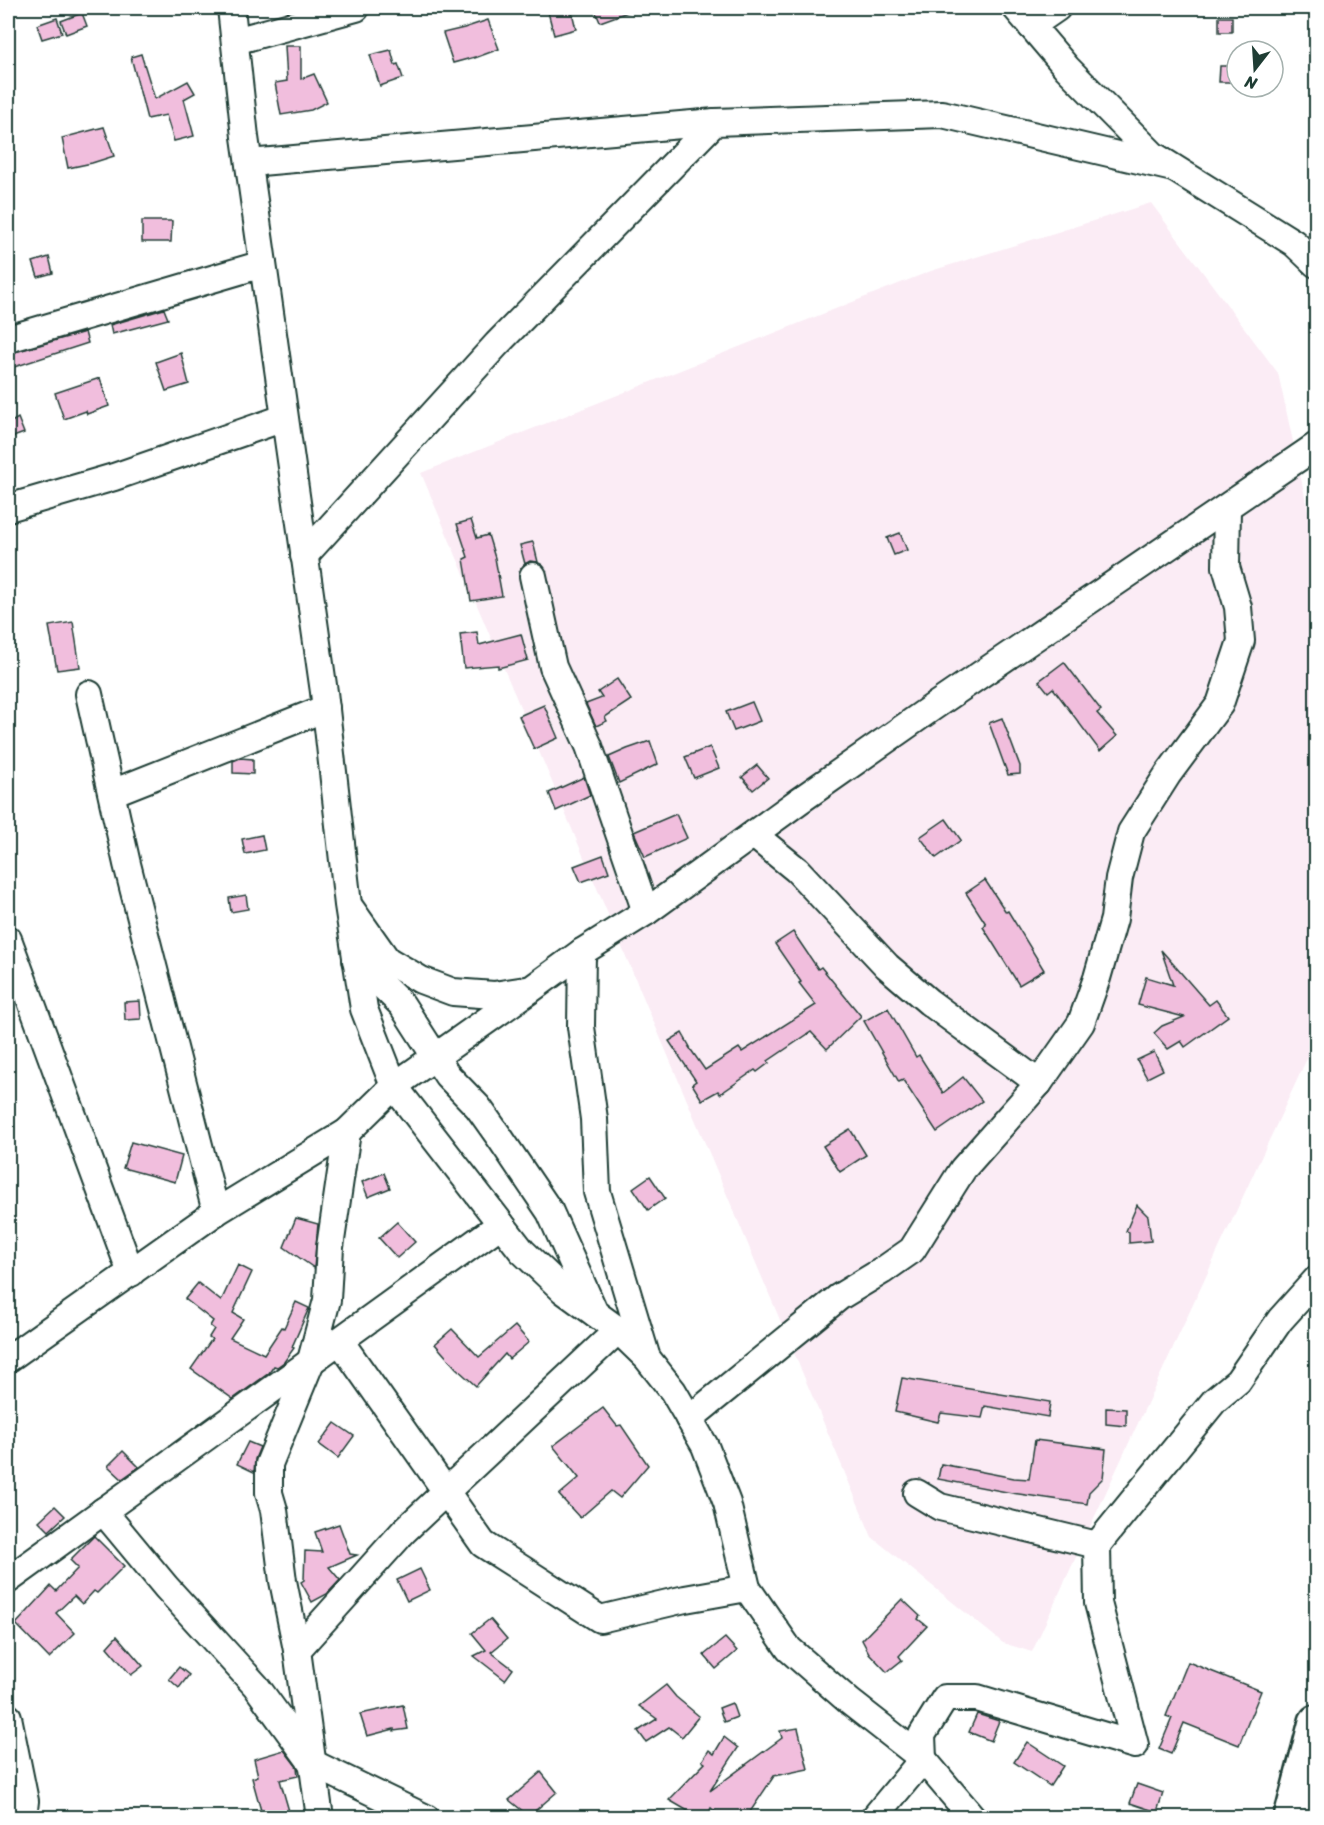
<svg xmlns="http://www.w3.org/2000/svg" width="1324" height="1825" viewBox="0 0 1324 1825" font-family="Sriracha,sans-serif">
	<rect width="100%" height="100%" fill="#fff"/>
	<filter id="ink" filterUnits="userSpaceOnUse"><feTurbulence type="fractalNoise" baseFrequency=".0167" numOctaves="2"/><feDisplacementMap in="SourceGraphic" scale="12" xChannelSelector="R" yChannelSelector="G"/><feConvolveMatrix kernelMatrix="1 2 1 2 8 2 1 2 1" color-interpolation-filters="sRGB"/></filter>
	<g filter="url(#ink)">
		<!-- built -->
		<polygon fill="#fbecf5" points="1151,203 1278,373 1316,547 1316,1039 1032,1652 1003,1643 872,1537 421,473 931,271"/>
		<!-- building -->
		<g fill="#f1bedd" stroke="#1f3d34" stroke-width="1.5">
			<polygon points="547,8 571,8 576,29 554,35"/>
			<polygon points="594,8 635,8 636,9 600,22"/>
			<polygon points="82,13 87,26 66,34 61,21"/>
			<rect x="1219" y="17" width="13" height="15"/>
			<polygon points="57,18 62,33 42,39 37,25"/>
			<polygon points="488,20 499,49 475,58 475,57 453,63 443,33 464,28"/>
			<polygon points="285,46 301,46 301,79 314,74 327,102 311,110 281,115 275,83 287,81"/>
			<polygon points="391,50 395,65 398,64 403,78 380,86 370,55"/>
			<polygon points="141,54 155,99 188,81 195,93 184,99 194,136 174,141 166,115 147,119 131,57"/>
			<polygon points="1220,66 1237,66 1236,82 1219,82"/>
			<polygon points="104,127 114,156 92,163 68,168 62,138"/>
			<polygon points="142,221 172,221 171,242 142,242"/>
			<polygon points="49,257 53,273 38,277 33,262"/>
			<polygon points="164,309 168,319 112,334 110,325"/>
			<polygon points="85,332 88,343 8,369 8,354"/>
			<polygon points="181,353 189,384 166,391 156,362"/>
			<polygon points="100,378 109,406 87,414 86,411 64,419 55,393"/>
			<polygon points="18,418 24,433 8,439 8,424"/>
			<polygon points="471,520 477,538 488,535 495,558 502,596 471,601 464,559 468,557 457,524"/>
			<polygon points="900,533 907,550 894,555 887,538"/>
			<polygon points="533,542 538,562 530,561 525,564 520,545"/>
			<polygon points="73,622 80,667 57,670 49,626"/>
			<polygon points="477,632 479,645 521,634 528,660 498,668 498,665 464,668 460,634"/>
			<polygon points="1064,662 1101,710 1097,713 1117,736 1100,751 1053,688 1048,692 1039,681"/>
			<polygon points="617,679 631,700 605,717 607,721 596,726 586,704 602,698 598,692"/>
			<polygon points="752,702 760,721 734,731 726,712"/>
			<polygon points="544,705 558,738 534,749 519,716"/>
			<polygon points="1002,718 1020,766 1020,774 1008,775 989,723"/>
			<polygon points="650,741 658,764 619,783 609,757 627,749"/>
			<polygon points="710,747 719,768 694,778 685,757"/>
			<polygon points="240,758 253,759 253,774 233,773 233,761"/>
			<polygon points="757,765 768,778 753,790 742,777"/>
			<polygon points="584,777 590,795 556,811 549,793"/>
			<polygon points="676,814 687,838 645,857 634,832"/>
			<polygon points="946,819 961,840 936,858 920,837"/>
			<polygon points="262,835 265,850 245,854 242,839"/>
			<polygon points="603,855 609,872 581,882 574,866"/>
			<polygon points="985,880 1006,912 1008,911 1044,970 1019,985 983,927 986,924 966,893"/>
			<polygon points="246,895 248,909 231,912 229,898"/>
			<polygon points="793,932 818,969 821,967 861,1016 827,1049 811,1032 768,1061 769,1063 757,1072 755,1070 720,1094 718,1091 702,1100 692,1084 696,1081 669,1041 682,1033 690,1047 689,1047 705,1070 739,1048 742,1052 816,1005 799,983 801,982 775,944"/>
			<polygon points="1161,950 1209,1005 1216,1000 1228,1016 1185,1047 1181,1041 1168,1049 1154,1033 1162,1026 1184,1017 1138,1005 1146,977 1173,985"/>
			<polygon points="140,1001 141,1019 125,1020 124,1002"/>
			<polygon points="888,1008 916,1057 919,1055 943,1093 963,1077 982,1101 937,1132 903,1080 899,1082 864,1021"/>
			<polygon points="1154,1052 1163,1070 1147,1078 1137,1060"/>
			<polygon points="850,1129 866,1155 840,1172 823,1146"/>
			<polygon points="131,1142 182,1156 175,1182 123,1168"/>
			<polygon points="384,1173 390,1188 368,1197 362,1182"/>
			<polygon points="650,1176 665,1198 648,1210 633,1188"/>
			<polygon points="1137,1205 1148,1216 1151,1241 1129,1243 1129,1232 1126,1231"/>
			<polygon points="296,1218 318,1224 314,1268 284,1247"/>
			<polygon points="397,1222 415,1242 397,1258 379,1238"/>
			<polygon points="238,1265 252,1272 233,1313 243,1319 230,1338 264,1354 282,1327 284,1328 296,1302 309,1308 292,1347 294,1348 284,1362 277,1367 274,1366 269,1373 233,1399 191,1369 212,1339 209,1337 214,1329 210,1326 213,1321 185,1299 198,1283 221,1301"/>
			<polygon points="515,1326 529,1342 509,1359 505,1354 476,1386 456,1368 435,1344 452,1329 479,1357"/>
			<polygon points="902,1378 1050,1402 1048,1417 985,1406 982,1418 941,1413 938,1422 895,1412"/>
			<polygon points="603,1408 617,1426 621,1425 648,1465 620,1498 611,1491 580,1518 559,1495 579,1478 553,1446"/>
			<polygon points="1106,1408 1126,1409 1126,1426 1106,1424"/>
			<polygon points="335,1423 354,1436 338,1458 319,1444"/>
			<polygon points="1035,1440 1106,1449 1103,1478 1089,1492 1087,1504 1012,1493 938,1479 941,1464 1014,1478 1029,1479"/>
			<polygon points="248,1442 260,1447 255,1459 254,1472 237,1464"/>
			<polygon points="123,1451 139,1467 122,1479 108,1466"/>
			<polygon points="55,1506 65,1516 49,1531 39,1521"/>
			<polygon points="339,1524 350,1554 357,1555 329,1567 340,1580 327,1594 312,1602 301,1582 304,1580 305,1551 322,1552 315,1532"/>
			<polygon points="94,1536 124,1566 97,1593 94,1591 82,1604 74,1596 56,1613 75,1633 49,1658 16,1624 51,1586 56,1591 78,1568 70,1560"/>
			<polygon points="420,1569 430,1590 407,1601 397,1580"/>
			<polygon points="902,1599 920,1616 918,1619 927,1626 899,1656 902,1660 887,1672 869,1653 862,1640"/>
			<polygon points="490,1619 507,1639 491,1652 513,1669 505,1680 474,1656 486,1650 472,1633"/>
			<polygon points="117,1636 143,1666 131,1675 107,1647"/>
			<polygon points="725,1638 737,1651 716,1669 704,1655"/>
			<polygon points="1188,1662 1261,1691 1239,1745 1184,1723 1171,1754 1159,1749 1172,1718 1166,1716"/>
			<polygon points="179,1667 189,1675 179,1688 169,1679"/>
			<polygon points="666,1685 676,1697 699,1716 682,1737 669,1727 646,1742 638,1731 657,1719 639,1706"/>
			<polygon points="732,1703 737,1717 724,1722 719,1708"/>
			<polygon points="403,1705 408,1729 394,1731 394,1729 367,1736 360,1714"/>
			<polygon points="977,1714 999,1721 991,1741 969,1732"/>
			<polygon points="798,1728 808,1769 774,1776 746,1818 723,1818 711,1808 706,1818 700,1818 669,1800 705,1763 702,1761 709,1750 714,1754 724,1737 738,1748 710,1791 782,1738 780,1731"/>
			<polygon points="1027,1742 1063,1766 1050,1786 1014,1762"/>
			<polygon points="284,1750 297,1767 298,1776 280,1780 291,1818 263,1818 252,1778 258,1776 254,1759"/>
			<polygon points="541,1772 557,1792 529,1816 509,1800"/>
			<polygon points="1137,1784 1163,1793 1157,1812 1130,1803"/>
		</g>
		<g fill="none" stroke-linecap="round" stroke-linejoin="round">
			<!-- minor casing -->
			<g stroke="#1f3d34" stroke-width="30">
				<g id="minor">
					<polyline points="231,8 245,137 324,692 348,905 364,1009 394,1086 522,1251 563,1290 618,1330 647,1358 673,1391 705,1446 727,1503 747,1588 789,1649 850,1702 923,1759 973,1818"/>
					<polyline points="1016,8 1067,68 1153,155 1294,243 1316,264"/>
					<polyline points="1031,26 1057,8"/>
					<polyline points="235,41 356,8"/>
					<polyline points="249,163 715,122"/>
					<polyline points="8,339 263,264"/>
					<polyline points="8,508 114,477 284,418"/>
					<polyline points="304,556 497,344 715,122 942,114 1173,168"/>
					<polyline points="533,576 553,667 589,746 646,912"/>
					<polyline points="89,694 127,864 216,1212"/>
					<polyline points="112,793 326,708"/>
					<polyline points="754,835 797,870 887,966 929,1002 1039,1083"/>
					<polyline points="351,909 387,960 421,980 453,992 494,995 526,990"/>
					<polyline points="8,939 131,1273"/>
					<polyline points="582,952 581,1027 594,1119 597,1192 646,1355"/>
					<polyline points="356,960 402,1005 447,1075 478,1107 500,1138 550,1212 595,1313"/>
					<polyline points="340,1341 483,1544 600,1619 685,1599 747,1588"/>
					<polyline points="8,1359 216,1212 347,1132 394,1086 530,990 582,952 646,912 799,801 933,707 1316,446"/>
					<polyline points="689,1419 839,1297 882,1271 912,1250 963,1169 1039,1083 1081,1023 1097,978 1114,919 1119,878 1131,832 1168,774 1220,704 1241,641 1238,607 1226,567 1227,508"/>
					<polyline points="103,1511 166,1587 256,1686 312,1763 426,1818"/>
					<polyline points="1097,1545 1215,1400 1238,1381 1280,1320 1316,1280"/>
					<polyline points="8,1580 501,1224"/>
					<polyline points="297,1650 404,1531 618,1330"/>
					<polyline points="8,1717 25,1801 23,1818"/>
					<polyline points="320,1818 297,1650 283,1581 274,1510 269,1493 269,1464 310,1364 327,1300 330,1247 347,1132"/>
					<polyline points="874,1818 923,1759 922,1735 945,1698 977,1698 1135,1745 1098,1603 1097,1545 940,1507 917,1493"/>
				</g>
			</g>
			<!-- major casing -->
			<g stroke="#1f3d34" stroke-width="38">
				<polyline id="major" points="1291,1818 1316,1722"/>
			</g>
			<!-- minor -->
			<use href="#minor" stroke="#fff" stroke-width="26"/>
			<!-- major -->
			<use href="#major" stroke="#fff" stroke-width="33"/>
		</g>
	</g>
	<!-- margin -->
	<rect width="1324" height="1825" fill="none" stroke="#fff" stroke-width="30"/>
	<rect x="15" y="15" width="1294" height="1795" fill="none" stroke="#1f3d34" stroke-width="2" filter="url(#ink)"/>
	<!-- north arrow -->
	<g transform="translate(1255 69) rotate(197)"><circle r="28" fill="#ffffff" stroke="#a5b1ae" stroke-width="1.5"/>
	<path d="M0-4.5L10 22L0 15L-10 22Z" fill="#1f3d34"/>
	<text y="-9" font-size="16" font-weight="bold" text-anchor="middle" fill="#1f3d34">N</text>
	</g>
</svg>
